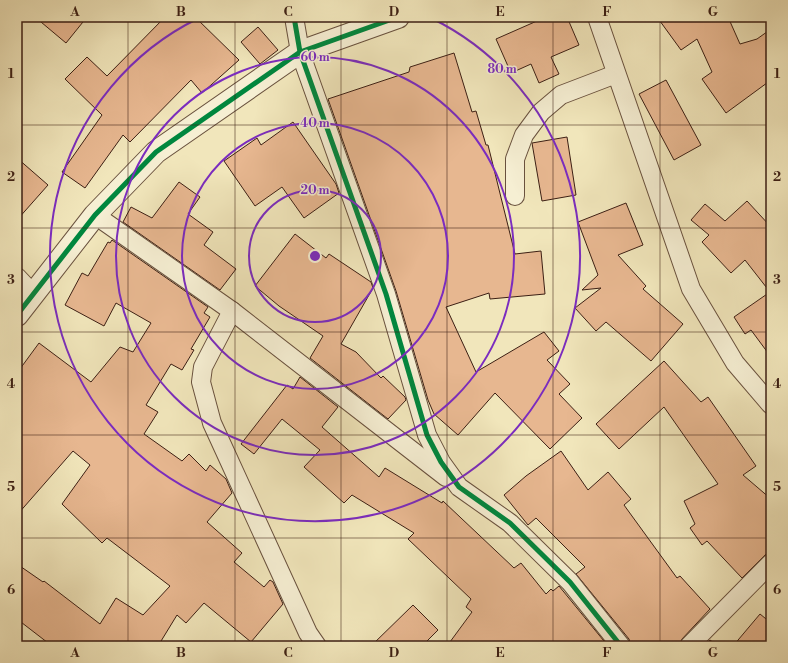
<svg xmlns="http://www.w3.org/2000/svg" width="788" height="663" viewBox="0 0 788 663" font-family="'Libre Bodoni',serif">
	<rect width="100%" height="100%" fill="#f1e6bb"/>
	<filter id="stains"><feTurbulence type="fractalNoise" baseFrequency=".005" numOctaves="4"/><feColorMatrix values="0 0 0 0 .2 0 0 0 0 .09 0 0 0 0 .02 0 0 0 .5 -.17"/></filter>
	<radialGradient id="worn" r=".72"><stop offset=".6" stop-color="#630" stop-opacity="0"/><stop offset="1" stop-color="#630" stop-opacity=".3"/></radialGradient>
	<!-- building -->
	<g fill="#e7b790" stroke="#3c1f14">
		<polygon points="35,17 87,17 66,43"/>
		<polygon points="165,17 195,17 239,60 202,93 191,80 130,142 123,135 85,188 62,172 102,115 65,79 87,57 107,76"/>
		<polygon points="546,17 567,17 579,45 551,57 559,74 539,83 531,64 511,73 496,39"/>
		<polygon points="657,17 728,17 740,44 757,39 771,29 771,80 726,113 702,79 712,72 697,39 681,50"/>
		<polygon points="258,27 278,50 260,64 241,42"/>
		<polygon points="454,53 472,112 476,111 486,145 488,145 515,254 541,251 545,294 490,299 489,293 446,307 476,372 544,332 559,351 547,360 570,384 559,394 582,418 550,449 495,393 458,435 434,414 428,400 396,291 328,99 409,72 410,67"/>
		<polygon points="666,80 701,145 674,160 639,94"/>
		<polygon points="293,122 336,184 339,193 304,218 282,187 255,206 224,161 257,138 261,145"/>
		<polygon points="567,137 576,195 542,201 532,143"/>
		<polygon points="17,158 48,185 17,220"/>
		<polygon points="179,182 200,197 188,214 213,232 204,245 236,269 220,290 123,222 131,207 152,218"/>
		<polygon points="747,201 771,227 771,357 751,330 745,334 734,317 770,292 745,260 731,273 702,242 709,235 691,220 705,204 725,221"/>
		<polygon points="626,203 643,245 618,255 646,286 643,289 683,324 651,361 606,322 596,331 575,308 601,288 582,290 598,275 578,222"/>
		<polygon points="295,234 326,258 329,254 371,282 373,288 341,344 356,352 381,378 383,376 405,397 406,400 388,419 310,358 323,336 279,306 255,286"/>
		<polygon points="112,240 208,307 204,313 210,317 191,349 194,350 182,370 171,364 146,405 158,412 144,434 182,461 189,454 206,471 210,465 226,479 232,493 207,522 242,553 234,562 264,587 270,580 273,582 283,604 251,642 204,603 186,623 177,615 158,646 52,646 17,619 17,564 43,582 44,581 100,624 116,598 143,615 170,586 107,538 102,543 62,504 90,465 73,451 17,515 17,373 39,343 91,382 120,347 133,352 151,323 116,303 104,326 65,305 82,273 88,276 108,242 110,243"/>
		<polygon points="664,361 701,402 708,397 756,466 743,475 771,499 771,549 742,578 707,541 702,545 690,528 695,524 684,501 718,484 664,407 619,449 596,424"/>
		<polygon points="300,377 338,407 322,427 379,477 385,468 442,503 443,501 514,568 521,563 546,594 551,589 553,591 559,586 608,646 447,646 472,612 466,607 471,599 408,539 414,533 352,495 344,503 304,467 320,450 282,419 254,454 241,444 287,385 293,389"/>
		<polygon points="561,451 588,490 608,472 631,499 624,505 677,578 680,576 710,609 682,639 679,646 631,646 629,639 576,574 585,567 536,518 528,525 504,495 526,476"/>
		<polygon points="413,605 438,630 422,646 371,646"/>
		<polygon points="760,614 771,623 771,646 733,646"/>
		<polygon points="710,640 718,646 704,646"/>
	</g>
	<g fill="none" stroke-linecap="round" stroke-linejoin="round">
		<!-- minor casing -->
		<g stroke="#69513e" stroke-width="20">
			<g id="minor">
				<polyline points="294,17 300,52 386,294 427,435 441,462 459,487 510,523 570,582 621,646"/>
				<polyline points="597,17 691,289 735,363 771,405"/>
				<polyline points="515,196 515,159 524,135 541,112 561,95 616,74"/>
				<polyline points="95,215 232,311 446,477"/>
				<polyline points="17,277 33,294"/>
				<polyline points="232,311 203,367 201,382 212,423 308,633 317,646"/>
				<polyline points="689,646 771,563"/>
			</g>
		</g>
		<!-- tertiary casing -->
		<g stroke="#69513e" stroke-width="24">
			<polyline id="tertiary" points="17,315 95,215 156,152 300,52 398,17"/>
		</g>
		<!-- minor -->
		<use href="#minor" stroke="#f6efd3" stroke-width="18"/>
		<!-- tertiary -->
		<use href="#tertiary" stroke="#f6efd3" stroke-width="22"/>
		<!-- cycleway casing -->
		<g stroke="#f6efd3" stroke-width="8">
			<g id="cycleway">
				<polyline points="294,17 300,52 386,294 427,435 441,462 459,487 510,523 570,582 621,646"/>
				<polyline points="17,315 95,215 156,152 300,52 398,17"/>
			</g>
		</g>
		<!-- cycleway -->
		<use href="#cycleway" stroke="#00873e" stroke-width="5"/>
	</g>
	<!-- grid -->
	<path fill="none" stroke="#3c1f14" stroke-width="1" stroke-opacity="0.55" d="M128 17V646M235 17V646M341 17V646M447 17V646M553 17V646M660 17V646M17 125H771M17 228H771M17 332H771M17 435H771M17 538H771"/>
	<!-- distance rings -->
	<g fill="none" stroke="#7b2cbf" stroke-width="2">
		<circle cx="315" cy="256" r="66"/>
		<circle cx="315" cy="256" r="133"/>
		<circle cx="315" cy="256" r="199"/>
		<path d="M431 18A265 265 0 1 1 199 18"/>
	</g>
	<circle cx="315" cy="256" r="6" fill="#7b2cbf" stroke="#f6efd3" stroke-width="2"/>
	<g font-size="12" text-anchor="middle" font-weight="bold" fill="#7b2cbf" stroke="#f6efd3" stroke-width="3" stroke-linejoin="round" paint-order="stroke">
		<text x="315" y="61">60 m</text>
		<text x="502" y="73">80 m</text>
		<text x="315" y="127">40 m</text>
		<text x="315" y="194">20 m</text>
	</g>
	<!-- margin -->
	<rect width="788" height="663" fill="none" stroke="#f1e6bb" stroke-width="44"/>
	<rect x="22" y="22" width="744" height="619" fill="none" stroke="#3c1f14" stroke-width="1.5"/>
	<g font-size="13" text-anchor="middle" font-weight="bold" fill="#3c1f14">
		<text x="75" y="16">A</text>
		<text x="181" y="16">B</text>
		<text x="288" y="16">C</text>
		<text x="394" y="16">D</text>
		<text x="500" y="16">E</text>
		<text x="607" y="16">F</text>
		<text x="713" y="16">G</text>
		<text x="11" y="78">1</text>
		<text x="777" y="78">1</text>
		<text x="11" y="181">2</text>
		<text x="777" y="181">2</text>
		<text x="11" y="284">3</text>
		<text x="777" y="284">3</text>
		<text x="11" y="388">4</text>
		<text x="777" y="388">4</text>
		<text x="11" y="491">5</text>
		<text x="777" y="491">5</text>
		<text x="11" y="594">6</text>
		<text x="777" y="594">6</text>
		<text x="75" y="657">A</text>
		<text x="181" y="657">B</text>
		<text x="288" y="657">C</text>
		<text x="394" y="657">D</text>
		<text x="500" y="657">E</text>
		<text x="607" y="657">F</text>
		<text x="713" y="657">G</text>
	</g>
	<rect width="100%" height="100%" filter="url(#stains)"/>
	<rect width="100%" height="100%" fill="url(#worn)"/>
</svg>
